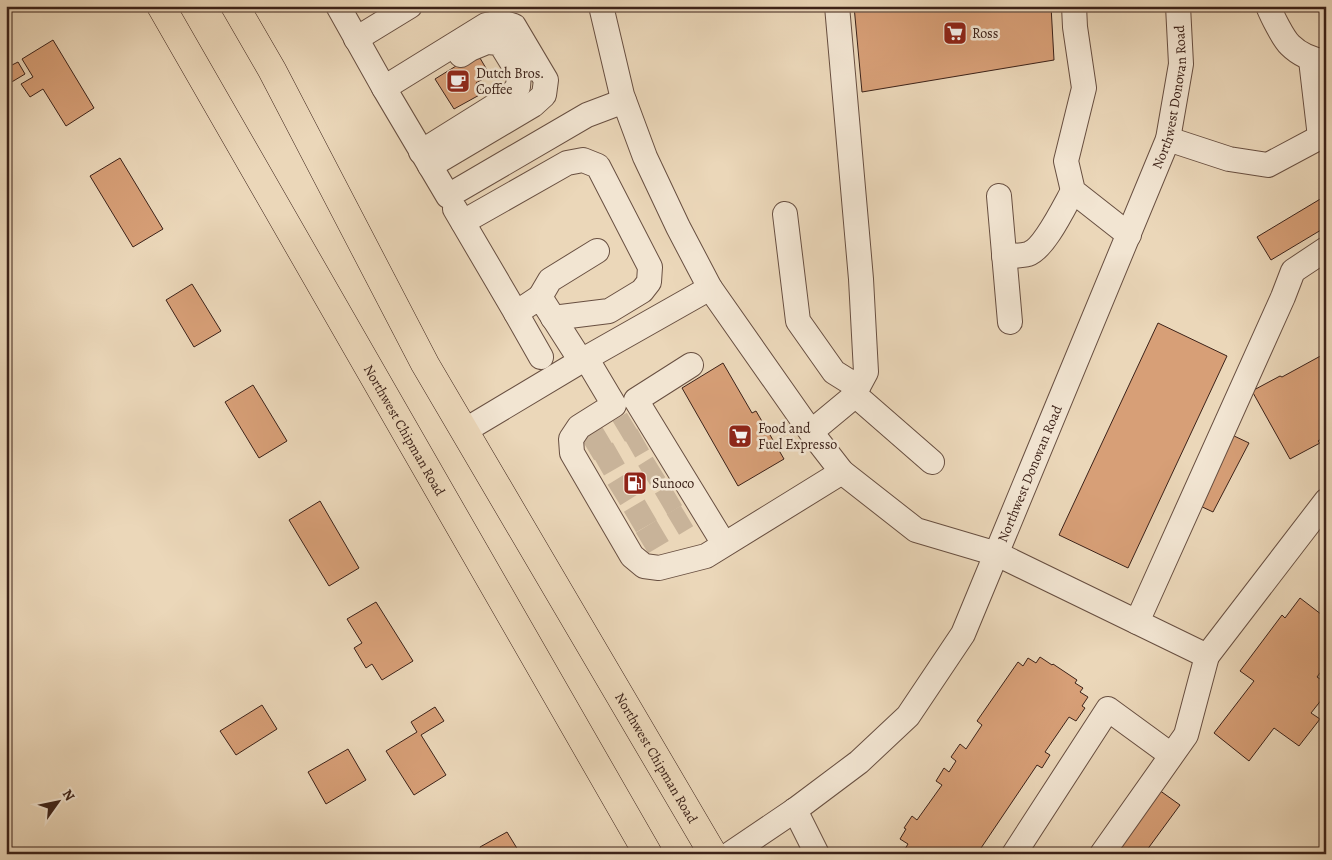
<svg xmlns="http://www.w3.org/2000/svg" width="1332" height="860" viewBox="0 0 1332 860" font-family="Alegreya,serif">
	<rect width="100%" height="100%" fill="#ebd7b9"/>
	<filter id="stains"><feTurbulence type="fractalNoise" baseFrequency=".004" numOctaves="4"/><feColorMatrix values="0 0 0 0 .2 0 0 0 0 .09 0 0 0 0 .02 0 0 0 .5 -.17"/></filter>
	<radialGradient id="worn" r=".72"><stop offset=".6" stop-color="#630" stop-opacity="0"/><stop offset="1" stop-color="#630" stop-opacity=".3"/></radialGradient>
	<!-- building -->
	<g fill="#d79f77" stroke="#3c2219">
		<polygon points="854,6 1051,6 1054,60 862,92"/>
		<polygon points="53,40 94,108 66,126 43,89 30,97 21,84 33,77 22,59"/>
		<polygon points="477,53 490,75 476,83 483,93 454,109 435,79"/>
		<polygon points="18,62 25,74 10,83 6,77 6,68"/>
		<polygon points="120,158 163,229 133,247 90,176"/>
		<polygon points="1322,198 1326,204 1326,227 1271,260 1257,237"/>
		<polygon points="192,284 221,331 194,347 166,300"/>
		<polygon points="1158,323 1227,356 1128,568 1059,535"/>
		<polygon points="1326,353 1326,436 1318,441 1320,443 1290,459 1252,391 1280,376 1282,377"/>
		<polygon points="723,363 752,413 756,411 784,459 738,486 682,388"/>
		<polygon points="253,385 287,441 259,458 225,402"/>
		<polygon points="1232,435 1249,443 1213,512 1196,504"/>
		<polygon points="320,501 359,568 329,586 289,520"/>
		<polygon points="1300,598 1326,618 1326,665 1317,677 1326,683 1326,694 1311,713 1320,719 1299,746 1274,728 1249,761 1214,733 1254,681 1240,671 1282,615 1285,618"/>
		<polygon points="376,602 413,661 382,680 372,664 366,668 354,648 362,643 347,619"/>
		<polygon points="1040,657 1052,665 1053,664 1077,680 1075,683 1083,688 1080,692 1088,697 1082,706 1085,708 1076,721 1069,717 1045,752 1050,755 1042,768 1037,765 977,854 913,854 905,849 908,844 900,839 906,829 904,828 912,816 917,820 942,785 936,781 944,768 949,772 956,761 951,757 960,744 966,749 982,725 977,721 1018,662 1023,666 1028,658 1036,663"/>
		<polygon points="262,705 277,729 236,755 220,731"/>
		<polygon points="435,707 444,721 421,735 446,775 414,795 386,751 417,732 411,722"/>
		<polygon points="348,749 366,780 326,804 308,772"/>
		<polygon points="1159,790 1180,805 1144,854 1112,854"/>
		<polygon points="507,832 518,850 519,849 522,854 483,854 480,847"/>
	</g>
	<g fill="none" stroke-linecap="round" stroke-linejoin="round">
		<!-- minor-tunnel -->
		<g stroke="#c8b399" stroke-width="24" stroke-dasharray="24 12" stroke-linecap="butt">
			<polyline points="588,450 633,423"/>
			<polyline points="598,465 643,439"/>
			<polyline points="614,495 659,467"/>
			<polyline points="630,522 676,495"/>
			<polyline points="642,543 687,516"/>
		</g>
		<!-- minor casing -->
		<g stroke="#684f41" stroke-width="26">
			<g id="minor">
				<polyline points="338,6 384,88 448,196 587,115 624,101"/>
				<polyline points="601,6 622,95 645,157 678,227 710,288 811,432 842,472 916,530 997,554 1207,656 1326,501"/>
				<polyline points="1074,6 1075,27 1084,88 1066,161 1073,191 1129,235"/>
				<path d="M1268 6C1272 16 1283 38 1290 45 1300 55 1313 60 1326 62"/>
				<polyline points="356,39 410,6"/>
				<polyline points="1311,60 1320,137"/>
				<polyline points="384,88 486,25 501,22 514,26 546,80 544,95 533,105 430,166"/>
				<polyline points="1168,139 1229,159 1268,165 1326,134"/>
				<polyline points="421,152 509,97 518,87 519,74 500,43 487,42 470,49 461,55"/>
				<polyline points="999,196 1010,322"/>
				<polyline points="455,209 516,313 540,297 581,361"/>
				<polyline points="785,214 798,321 834,372 858,387"/>
				<polyline points="463,222 567,163 583,160 598,166 650,267 649,282 642,291 609,311 553,318"/>
				<path d="M1004 256C1011 256 1021 256 1028 254 1044 249 1064 207 1073 191"/>
				<polyline points="540,297 550,280 597,251"/>
				<polyline points="516,313 541,357"/>
				<polyline points="586,358 614,405 579,427 571,439 572,453 632,556 644,566 659,568 706,556 842,472"/>
				<polyline points="691,365 636,400 724,544"/>
				<polyline points="854,394 932,462"/>
				<polyline points="464,431 581,361 710,288"/>
				<polyline points="811,432 852,398 866,372 861,279 837,6"/>
				<polyline points="1137,622 1283,297 1293,271 1326,249"/>
				<polyline points="795,810 817,854"/>
				<path id="s1" d="M730 854 795 810 859 762 908 716 963 634 1168 139 1181 64 1178 6"/>
				<polyline points="1014,854 1108,709 1171,755"/>
				<polyline points="1102,854 1186,735 1207,656"/>
			</g>
		</g>
		<!-- major casing -->
		<g stroke="#3c2219" stroke-width="29">
			<g id="major">
				<path id="s2" d="M161 6 648 854"/>
				<path id="s3" d="M235 6 272 70 425 364 713 854"/>
			</g>
		</g>
		<!-- minor -->
		<use href="#minor" stroke="#f2e5d2" stroke-width="24"/>
		<!-- major -->
		<use href="#major" stroke="#ebd7b9" stroke-width="28"/>
	</g>
	<!-- icons -->
	<defs>
		<g id="supermarket-square" transform="scale(1.25)"><rect x="-9" y="-9" width="18" height="18" rx="4" fill="#8f2418" stroke="#f2e5d2"/><path d="M-6-5.5h2.5l.6 2H6L4.5 2H-2.5L-4.4-4H-6ZM-1.5 3.2a1.3 1.3 0 1 0 .1 0ZM3 3.2a1.3 1.3 0 1 0 .1 0Z" fill="#fff"/></g>
		<g id="cafe-square" transform="scale(1.25)"><rect x="-9" y="-9" width="18" height="18" rx="4" fill="#8f2418" stroke="#f2e5d2"/><path d="M-5.5-4.5H6V0H3Q3 3.5 0 3.5H-2.5Q-5.5 3.5-5.5 0ZM3-3.2v2h1.7v-2ZM-6 4.5H4V6H-6Z" fill="#fff"/></g>
		<g id="fuel-square" transform="scale(1.25)"><rect x="-9" y="-9" width="18" height="18" rx="4" fill="#8f2418" stroke="#f2e5d2"/><path d="M-5.5-6h7V0h2V4h1.3V-2.5L3-4.5l.8-.8L6-3V5H2.5V1h-1V6h-7ZM-4.2-4.7v3.2H.2V-4.7Z" fill="#fff"/></g>
	</defs>
	<g fill-rule="evenodd">
		<use href="#supermarket-square" x="955" y="33"/>
		<use href="#cafe-square" x="458" y="81"/>
		<use href="#supermarket-square" x="740" y="436"/>
		<use href="#fuel-square" x="635" y="483"/>
	</g>
	<g text-anchor="middle" dominant-baseline="central" stroke-width="5" stroke-linejoin="round" paint-order="stroke">
		<!-- poi labels -->
		<g font-size="14" fill="#3c2219" stroke="#f2e5d2" text-anchor="start">
			<text x="972" y="33">Ross</text>
			<text x="476" y="73">Dutch Bros.<tspan x="476" dy="16">Coffee</tspan></text>
			<text x="758" y="428">Food and<tspan x="758" dy="16">Fuel Expresso</tspan></text>
			<text x="652" y="483">Sunoco</text>
		</g>
		<!-- street labels -->
		<g font-size="14" fill="#3c2219" stroke="#f2e5d2">
			<text stroke="none"><textPath href="#s1" startOffset="902">Northwest Donovan Road</textPath></text>
			<text stroke="none"><textPath href="#s2" startOffset="489">Northwest Chipman Road</textPath></text>
			<text stroke="none"><textPath href="#s1" startOffset="498">Northwest Donovan Road</textPath></text>
			<text stroke="none"><textPath href="#s3" startOffset="862">Northwest Chipman Road</textPath></text>
		</g>
	</g>
	<!-- margin -->
	<rect width="1332" height="860" fill="none" stroke="#ebd7b9" stroke-width="25"/>
	<rect x="8" y="8" width="1317" height="845" fill="none" stroke="#3c2219" stroke-width="2.5"/>
	<rect x="12" y="12" width="1307" height="835" fill="none" stroke="#3c2219"/>
	<!-- north arrow -->
	<g transform="translate(58 802) rotate(57)" stroke="#f2e5d2" stroke-width="4" paint-order="stroke">
	<path d="M0-4L9 19L0 12L-9 19Z" fill="#3c2219"/>
	<text y="-8" font-size="14" font-weight="bold" text-anchor="middle" fill="#3c2219">N</text>
	</g>
	<rect width="100%" height="100%" filter="url(#stains)"/>
	<rect width="100%" height="100%" fill="url(#worn)"/>
</svg>
